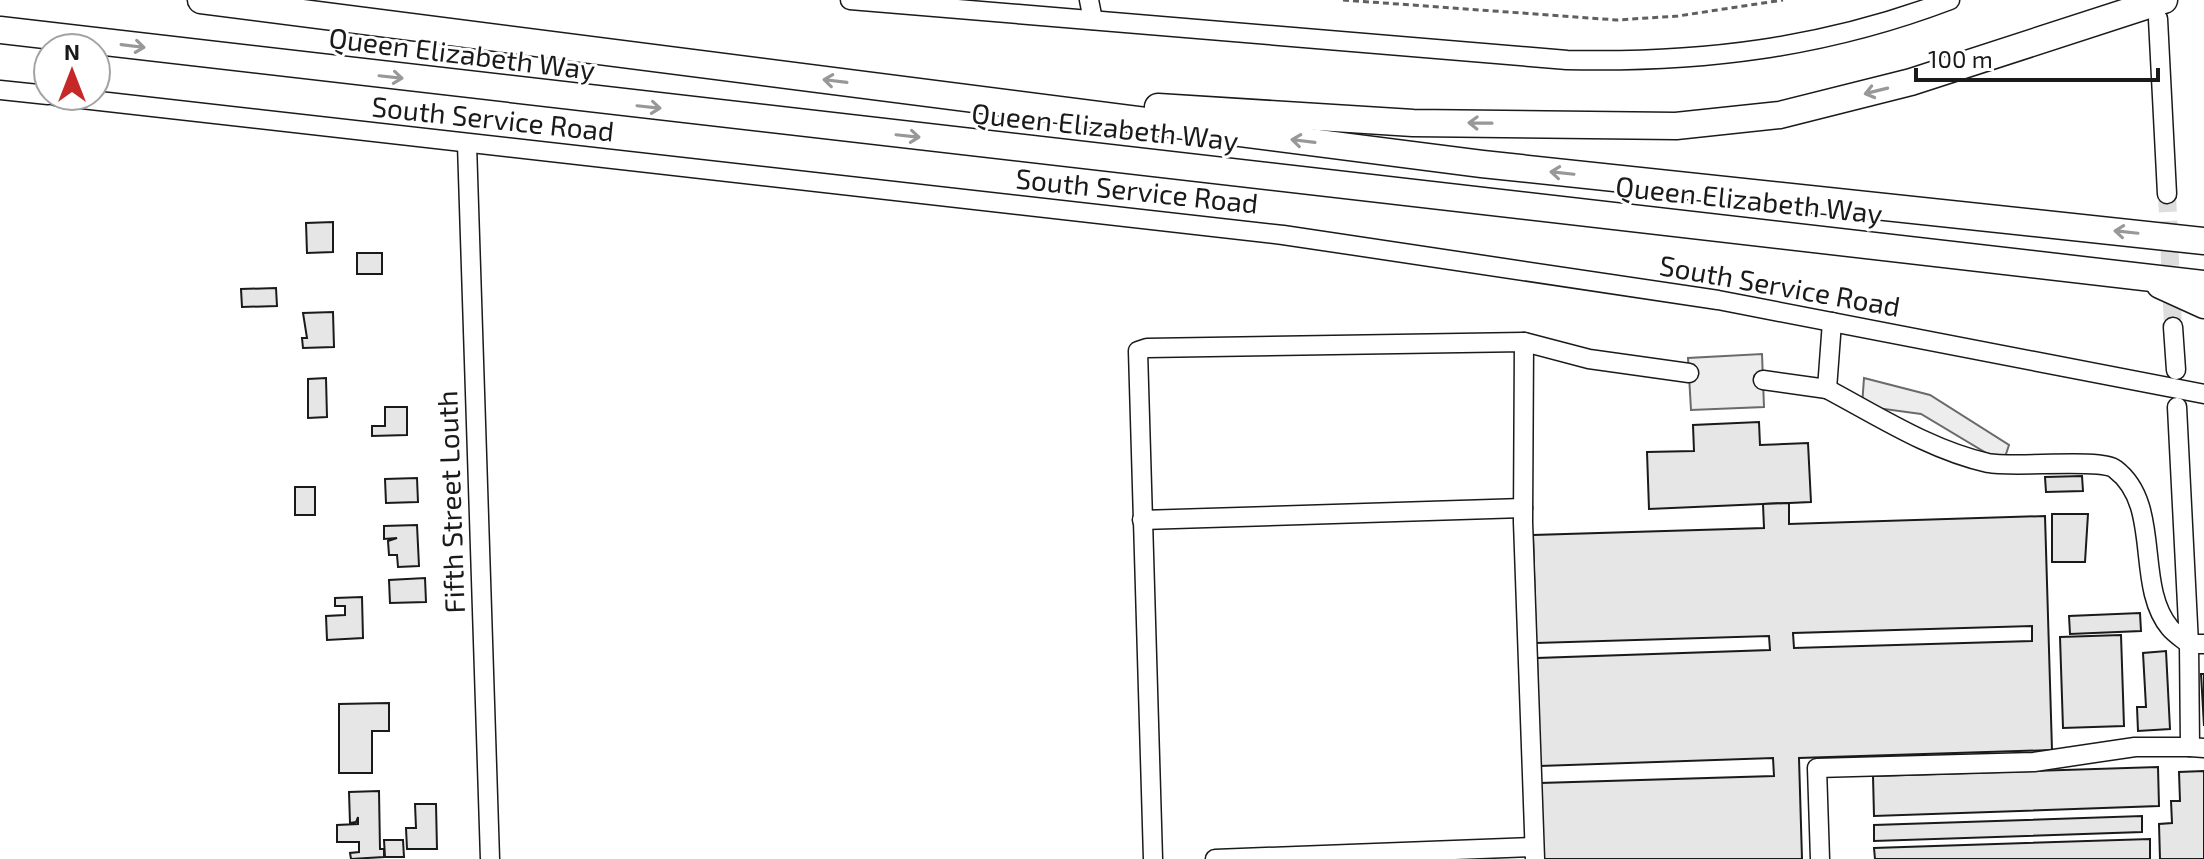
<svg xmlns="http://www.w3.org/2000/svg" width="2204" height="859" viewBox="0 0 2204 859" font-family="'Exo 2',sans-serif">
	<rect width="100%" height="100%" fill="#fff"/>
	<!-- built -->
	<g fill="#ededed" stroke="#6a6a6a" stroke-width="2">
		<polygon points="1762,354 1764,407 1691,410 1688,358"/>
		<polygon points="1864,378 1930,395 2009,445 2003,463 1921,414 1862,406"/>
	</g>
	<!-- building -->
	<g fill="#e6e6e6" stroke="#1a1a1a" stroke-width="2" fill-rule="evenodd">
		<polygon points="333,222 333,252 307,253 306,223"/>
		<rect x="357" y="253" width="25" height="21"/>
		<polygon points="276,288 277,306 242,307 241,289"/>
		<polygon points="333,312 334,347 303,348 302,338 307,338 303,313"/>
		<polygon points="326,378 327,417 308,418 308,379"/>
		<polygon points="385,407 407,407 407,435 372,436 372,426 385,426"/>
		<polygon points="1759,422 1760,445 1808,443 1811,502 1649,509 1647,452 1694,451 1693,425"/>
		<polygon points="2082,476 2083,491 2046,492 2045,477"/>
		<polygon points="417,478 418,502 386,503 385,479"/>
		<rect x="295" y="487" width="20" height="28"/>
		<path d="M1789 503V524L2045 516 2052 750 1799 758 1802 859H1543L1540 783 1774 776 1773 758 1540 766 1537 658 1770 650 1769 636 1536 643 1533 535 1764 528 1763 504ZM2032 626V641L1794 648 1793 633Z"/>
		<polygon points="2052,514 2088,514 2085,562 2052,562"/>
		<polygon points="417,525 419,566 398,567 397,555 389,555 388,541 397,538 384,539 384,526"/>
		<polygon points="425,578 426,602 390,603 389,580"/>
		<polygon points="362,597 363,638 327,640 326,616 345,615 345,606 335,606 335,598"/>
		<polygon points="2140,613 2141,631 2070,634 2069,616"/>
		<polygon points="2121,635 2124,726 2063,728 2060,637"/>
		<polygon points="2166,651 2170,729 2138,731 2137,707 2146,707 2143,653"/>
		<polygon points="2201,674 2204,674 2204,726"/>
		<polygon points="389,703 389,731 372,731 372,773 339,773 339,704"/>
		<polygon points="2158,767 2159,806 1874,816 1873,776"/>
		<polygon points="2204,771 2204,859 2160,859 2159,824 2172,823 2171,801 2180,801 2179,772"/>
		<polygon points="379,791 380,849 384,849 384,857 351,859 350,853 359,852 359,842 337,842 337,825 358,824 358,817 356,822 350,823 349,792"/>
		<polygon points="415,804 436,804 437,849 407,849 406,828 416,828"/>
		<polygon points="2142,816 2142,832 1874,841 1874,825"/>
		<polygon points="2150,839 2150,859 1875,859 1874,848"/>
		<polygon points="384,840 403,840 404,857 385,857"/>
	</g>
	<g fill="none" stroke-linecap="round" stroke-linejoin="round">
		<!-- minor-tunnel -->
		<polyline stroke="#ddd" stroke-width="18" stroke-dasharray="18 9" stroke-linecap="butt" points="2167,194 2173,327"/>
		<!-- minor casing -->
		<g stroke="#1a1a1a" stroke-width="21">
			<g id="minor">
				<path d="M850 0 1567 60C1701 63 1824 48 1950 0"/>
				<polyline points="1089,0 1093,20"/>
				<polyline points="2158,19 2167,194"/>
				<polyline points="0,90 48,95"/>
				<polyline points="55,96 1283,235 1718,300 2204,394"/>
				<polyline points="467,144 490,859"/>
				<polyline points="2173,327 2176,370"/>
				<polyline points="1524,342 1523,522 1535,859"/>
				<polyline points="1763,380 1827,389 1832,322"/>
				<path d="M1827 389C1878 416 1930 450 1988 463 2015 468 2101 458 2115 469 2163 505 2134 585 2170 628 2175 634 2183 639 2189 644L2190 747 2204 748"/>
				<polyline points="2177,407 2189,644 2204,644"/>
				<polyline points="1142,520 1523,508"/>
				<polyline points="1153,859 1138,351 1147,348 1524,342 1589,359 1689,373"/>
				<polyline points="1215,859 1534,847"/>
				<polyline points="1820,859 1817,768 2034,762 2135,747 2190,747"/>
			</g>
		</g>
		<!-- highway casing -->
		<g stroke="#1a1a1a" stroke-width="29">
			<g id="highway">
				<polyline points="201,0 1482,164 2204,241"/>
				<polyline points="0,30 2204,284"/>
				<polyline points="1158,107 1413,123 1676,126 1780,115 1911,82 2164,0"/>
				<polyline points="2160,285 2204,305"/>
			</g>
		</g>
		<!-- path -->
		<polyline stroke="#5f5f5f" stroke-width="3" stroke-dasharray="6 4" stroke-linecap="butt" points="1343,0 1617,20 1678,16 1783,0"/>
		<!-- minor -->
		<use href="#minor" stroke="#fff" stroke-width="18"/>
		<!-- highway -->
		<use href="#highway" stroke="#fff" stroke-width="26"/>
	</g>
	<!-- one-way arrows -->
	<defs><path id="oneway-shaft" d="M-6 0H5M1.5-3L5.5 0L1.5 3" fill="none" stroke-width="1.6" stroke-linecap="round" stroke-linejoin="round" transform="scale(2)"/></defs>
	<g stroke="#989898">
		<use href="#oneway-shaft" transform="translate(133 46) rotate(7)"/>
		<use href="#oneway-shaft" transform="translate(391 77) rotate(6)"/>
		<use href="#oneway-shaft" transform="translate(835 81) rotate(-173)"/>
		<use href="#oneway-shaft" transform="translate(1876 91) rotate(166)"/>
		<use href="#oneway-shaft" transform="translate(649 107) rotate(6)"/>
		<use href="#oneway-shaft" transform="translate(1480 123) rotate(-179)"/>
		<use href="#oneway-shaft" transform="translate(908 136) rotate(6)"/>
		<use href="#oneway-shaft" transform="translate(1303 141) rotate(-173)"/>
		<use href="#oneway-shaft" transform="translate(1562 173) rotate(-174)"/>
		<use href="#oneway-shaft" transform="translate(2126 232) rotate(-174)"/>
	</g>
	<g text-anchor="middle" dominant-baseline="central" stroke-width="6" stroke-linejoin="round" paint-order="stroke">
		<!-- street labels -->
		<g font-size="28" fill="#1a1a1a" stroke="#fff">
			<text transform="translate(462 53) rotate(7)">Queen Elizabeth Way</text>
			<text transform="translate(493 118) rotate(6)">South Service Road</text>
			<text transform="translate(1105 126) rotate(6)">Queen Elizabeth Way</text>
			<text transform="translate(1137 190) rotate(6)">South Service Road</text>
			<text transform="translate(1749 199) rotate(6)">Queen Elizabeth Way</text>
			<text transform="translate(1780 285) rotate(10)">South Service Road</text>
			<text transform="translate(450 502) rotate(-92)">Fifth Street Louth</text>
		</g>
	</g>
	<!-- north arrow -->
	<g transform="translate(72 72)"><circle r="38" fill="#ffffff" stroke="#a3a3a3" stroke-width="2"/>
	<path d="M0-6L14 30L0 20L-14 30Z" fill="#c62828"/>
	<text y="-12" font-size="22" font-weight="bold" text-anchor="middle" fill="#1a1a1a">N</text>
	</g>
	<!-- scale -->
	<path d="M1916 68v12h242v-12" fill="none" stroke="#1a1a1a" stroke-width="4"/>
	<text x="1928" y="68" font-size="24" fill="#1a1a1a" stroke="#ffffff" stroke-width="6" paint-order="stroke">100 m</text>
</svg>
